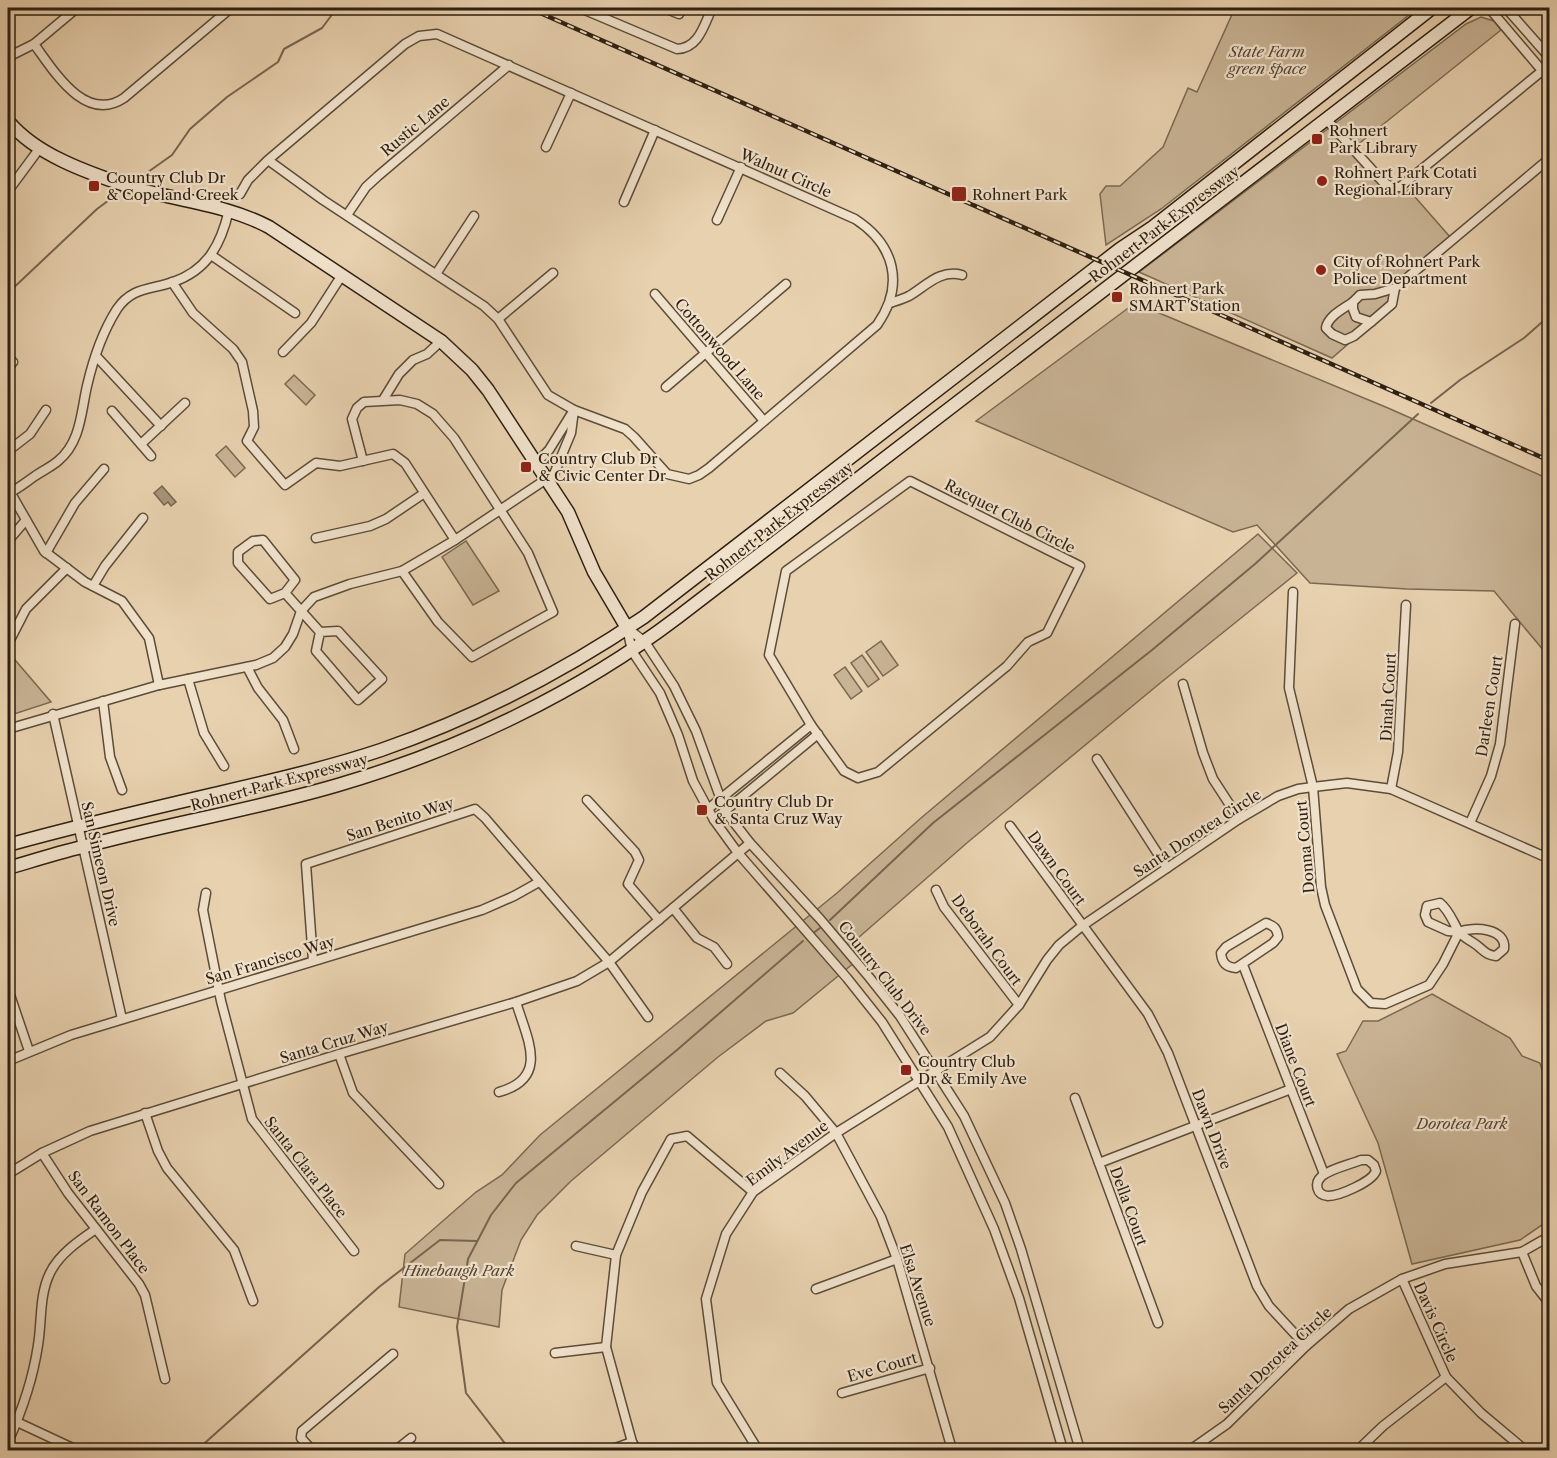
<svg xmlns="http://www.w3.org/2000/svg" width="1557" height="1458" viewBox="0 0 1557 1458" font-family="'Libre Caslon Text',serif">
	<rect width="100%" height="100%" fill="#e8d1af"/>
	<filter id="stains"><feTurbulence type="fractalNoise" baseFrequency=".00333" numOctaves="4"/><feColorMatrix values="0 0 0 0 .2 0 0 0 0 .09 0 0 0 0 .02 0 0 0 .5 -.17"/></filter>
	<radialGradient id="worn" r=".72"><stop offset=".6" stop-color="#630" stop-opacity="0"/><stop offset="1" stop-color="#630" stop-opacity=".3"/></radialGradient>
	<!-- green -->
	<g fill="#c8b394" stroke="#7a6952" stroke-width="1.5">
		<polygon points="1235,8 1418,8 1161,209 1106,245 1100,194 1106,186 1120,186 1163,147 1188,88 1197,92"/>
		<polygon points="1481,17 1494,21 1501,30 1351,150 1386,191 1397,194 1409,190 1450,237 1391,286 1396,302 1332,358 1139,272 1466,24"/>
		<polygon points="1135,303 1388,408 1549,479 1549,657 1494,591 1407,589 1310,583 1257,525 1233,532 976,421"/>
		<polygon points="294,375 315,395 306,405 285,384"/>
		<polygon points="226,446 245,468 235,477 216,455"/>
		<polygon points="1258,534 1297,573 1159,684 968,842 850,945 860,958 793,1013 766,1021 718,1057 571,1181 537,1215 521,1240 502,1290 499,1327 399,1307 405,1254 476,1192 502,1175 540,1135 837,893 921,818"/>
		<polygon points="466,541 499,591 473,605 442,557"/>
		<polygon points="881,641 898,665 883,676 866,652"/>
		<polygon points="10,654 51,702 8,716 8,656"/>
		<polygon points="862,655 879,679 868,687 851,663"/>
		<polygon points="845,667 862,691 851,699 834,675"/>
		<polygon points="1432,994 1510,1038 1522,1056 1540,1063 1546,1083 1549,1083 1549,1158 1544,1164 1549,1171 1549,1220 1520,1240 1412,1264 1378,1143 1337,1054 1346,1051 1363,1021 1378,1021"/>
	</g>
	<!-- water -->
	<polygon fill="#a89479" stroke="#77654f" stroke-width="1.5" points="162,486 176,502 171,506 168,502 164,505 154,493"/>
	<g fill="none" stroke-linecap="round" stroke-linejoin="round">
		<!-- stream -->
		<g stroke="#77654f" stroke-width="2">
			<polyline points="134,182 172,155 190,129 227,97 278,62 284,49 322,28 337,8"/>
			<polyline points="8,293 97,209 124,189"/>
			<polyline points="1431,403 1460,380 1524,338 1550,315"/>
			<polyline points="830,920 933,823 1152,650 1255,564 1418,414"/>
			<polyline points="812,934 820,928"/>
			<polyline points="197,1450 379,1287 440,1240 477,1241"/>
			<polyline points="510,1450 466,1393 457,1327 468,1259 491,1215 516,1183 677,1050 803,941"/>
		</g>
		<!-- street casing -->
		<g stroke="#5c4c38" stroke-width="11">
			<g id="street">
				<path d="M77 8 34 44C54 71 85 124 124 98L231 8"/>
				<path d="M580 8 677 49C699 48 704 25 712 8"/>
				<polyline points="664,8 679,14 682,8"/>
				<polyline points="1489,8 1550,80"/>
				<polyline points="1506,8 1550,58"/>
				<polyline points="8,57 34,44"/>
				<polyline points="1326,119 1383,182 1392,187 1400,187 1542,71"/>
				<polyline points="546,147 571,93"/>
				<polyline points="8,191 39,149"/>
				<path d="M240 194 248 180 268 160 405 44 419 36 437 34 855 219C895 245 905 285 877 325L709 468 699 475 689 479 667 474 634 437 625 429 574 410 548 395 498 319 484 306 323 200 268 160"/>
				<polyline points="624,202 655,130"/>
				<polyline points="347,215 366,187 378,176 509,65"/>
				<polyline points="717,220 741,167"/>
				<polyline points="211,255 295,313"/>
				<polyline points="436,274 474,216"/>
				<polyline points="172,282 193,313 233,349 242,362 253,411 254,427 247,441 285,485 316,463 340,466 393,454 405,463 455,540"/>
				<polyline points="1395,288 1392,304 1371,322 1356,317 1353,309 1353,302 1360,295 1375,294 1395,288 1550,158"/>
				<polyline points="655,294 764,421"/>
				<path d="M1353 302C1343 309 1328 316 1326 328L1332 334 1345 340 1354 336 1371 322"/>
				<path d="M890 303C896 301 903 299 909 296 926 286 940 269 962 275"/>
				<polyline points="498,319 553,273"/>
				<polyline points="283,352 311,323 342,275"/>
				<polyline points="96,356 161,426"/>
				<polyline points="8,368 13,362"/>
				<polyline points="666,387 786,284"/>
				<polyline points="383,400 399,374 413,360 427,354 441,341"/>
				<polyline points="112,411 151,456"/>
				<polyline points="141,444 185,403"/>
				<polyline points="8,451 30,434 46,410"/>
				<polyline points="363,461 352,419 357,408 364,402 400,400 417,404 433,414 454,438 528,553 553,612 472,657 438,622 402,571"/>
				<polyline points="536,463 549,450 572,413"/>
				<polygon points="910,481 1080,566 1047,633 1028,642 1007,666 878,772 858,778 844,771 811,725 769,655 786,571"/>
				<polyline points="9,490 44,551 85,582 122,601 149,638 159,685"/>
				<path d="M8 493C17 490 26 482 35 476 42 471 51 467 58 461 81 442 81 412 87 386 93 360 103 331 117 309 132 287 150 290 173 282 208 270 221 244 229 210"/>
				<polyline points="316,538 370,526 386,519 423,494"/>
				<polyline points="8,541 26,520"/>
				<polyline points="46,553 75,503 104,469"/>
				<polyline points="93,586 105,566 143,518"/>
				<polyline points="1293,592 1289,688 1313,787 1321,887 1325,905 1357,989 1371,1003 1385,1004 1429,985 1443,964 1459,932"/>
				<polyline points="285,593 295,580 263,540 253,541 238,552 238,563 270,599 285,593 320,632 316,651 358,700 382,679 338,631 320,632"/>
				<polyline points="627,628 645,642 674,686 696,731 725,811 750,843 820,919 869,977 900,1016 964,1116 1005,1203 1021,1249 1080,1450"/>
				<polyline points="627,628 632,651 660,693 678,735 693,781 714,820 738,853 847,978 882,1022 948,1127 994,1229 1019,1298 1063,1450"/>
				<polyline points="9,642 26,609 67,568"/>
				<polyline points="247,667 258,688 283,720 294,749"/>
				<polyline points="188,679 204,733 224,766"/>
				<polyline points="1183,684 1203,753 1213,779 1239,819"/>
				<polyline points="103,701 110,757 122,790"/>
				<polyline points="53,714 122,1019"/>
				<polyline points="8,729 159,685 256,665 273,658 285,647 293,634 301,611 314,597 350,584 402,571 455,540 554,474 571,433 574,410"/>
				<polyline points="1097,759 1167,868"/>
				<polyline points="1391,789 1398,752 1406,605"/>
				<polyline points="587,800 635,852 639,860 628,884 659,920"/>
				<polyline points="708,809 811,725"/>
				<polyline points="714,820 818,734"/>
				<polyline points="1470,823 1491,776 1500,744 1515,624"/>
				<polyline points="1010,826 1148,1014 1168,1053 1257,1286 1269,1306 1306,1346"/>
				<polyline points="936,890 944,907 1019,1005"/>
				<polyline points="206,893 203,910 221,1001 252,1119 354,1251"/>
				<polyline points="673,908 697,938 714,947 727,964"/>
				<path d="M1266 923C1274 926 1277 928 1278 937L1273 943 1236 968C1226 967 1222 963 1221 953L1226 947Z"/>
				<path d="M1459 932C1473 926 1507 928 1504 949L1496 956C1487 955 1485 952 1479 947 1472 941 1465 939 1459 932 1453 922 1449 910 1440 903L1427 906 1425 915 1428 922 1448 931 1459 932"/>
				<polyline points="313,961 306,864 475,809 485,818 609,962 648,1017"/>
				<polyline points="1243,965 1324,1174"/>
				<polyline points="8,989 29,1051"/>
				<polyline points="339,1054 353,1093 439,1184"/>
				<polyline points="8,1061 71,1035 482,910 514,896 539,882"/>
				<polyline points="780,1073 805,1096 836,1133 881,1217 897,1259 951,1446 943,1450"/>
				<path d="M499 1092C550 1078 527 1039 516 1002"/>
				<polyline points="1075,1098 1158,1323"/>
				<polyline points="145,1113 158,1151 167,1168 234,1250 253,1301"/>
				<polyline points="42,1153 68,1193 139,1284 145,1295 165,1379"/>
				<path d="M1361 1160H1368L1374 1165 1376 1171C1372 1182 1339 1196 1328 1196 1316 1195 1314 1183 1322 1176 1332 1168 1349 1165 1361 1160Z"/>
				<polyline points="1099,1163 1291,1089"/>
				<polyline points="8,1174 42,1153 90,1131 339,1054 516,1002 577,981 609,962 750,843"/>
				<polyline points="576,1246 616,1255"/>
				<polyline points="1522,1252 1536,1286 1550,1304"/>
				<polyline points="1402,1279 1446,1377 1481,1413 1525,1450"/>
				<polyline points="816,1289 897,1259"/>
				<polyline points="555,1353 606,1347"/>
				<polyline points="842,1393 930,1368"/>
				<polyline points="17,1422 77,1450"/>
				<path d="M8 1442C22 1411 33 1379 38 1345 42 1322 39 1295 50 1273 59 1254 80 1240 96 1229"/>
				<polyline points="312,1450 301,1438 302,1431 393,1354"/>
				<polyline points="396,1450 411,1438"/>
				<polyline points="610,1450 632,1442"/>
				<polyline points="637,1450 632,1442 606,1347 616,1255 642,1192 671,1139 687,1136 753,1192"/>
				<polyline points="758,1450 717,1383 706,1299 726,1234 753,1192 836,1133 990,1037 1019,1005 1047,960 1059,945 1082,926 1239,819 1278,796 1298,789 1313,787 1347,783 1391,789 1550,859"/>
				<polyline points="1190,1450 1227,1424 1306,1346 1349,1309 1402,1279 1445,1264 1522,1252 1550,1236"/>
				<polyline points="1358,1450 1383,1426 1446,1377"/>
			</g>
		</g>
		<!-- secondary casing -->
		<g stroke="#2d1f11" stroke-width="15">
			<g id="secondary">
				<path d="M8 121C23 139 42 151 63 161 88 173 115 182 141 190 184 201 229 206 269 227L441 341 472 370 488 390 568 512 594 572 627 628"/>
				<path d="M8 845C76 826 145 810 214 794 270 781 327 768 381 750 473 718 563 672 644 617L1120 249 1153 227 1432 8"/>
				<path d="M8 868C32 861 57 853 82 847 166 824 253 810 338 785 458 750 578 693 678 617L1471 8"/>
			</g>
		</g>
		<!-- street -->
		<use href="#street" stroke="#f0e1cb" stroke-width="8"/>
		<!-- secondary -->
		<use href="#secondary" stroke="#f0e1cb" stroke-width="12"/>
		<!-- rail casing -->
		<g stroke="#2d1f11" stroke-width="4.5">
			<polyline id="rail" points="529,8 1550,461"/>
		</g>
		<!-- rail -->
		<use href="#rail" stroke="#f0e1cb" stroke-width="2" stroke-dasharray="7" stroke-linecap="butt"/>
	</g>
	<!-- markers -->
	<g fill="#8f2418" stroke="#f0e1cb" stroke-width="2">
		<rect x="1311" y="133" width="12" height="12" rx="3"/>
		<circle cx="1322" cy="181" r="6"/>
		<rect x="88" y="180" width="12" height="12" rx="3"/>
		<rect x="951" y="186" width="16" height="16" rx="3"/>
		<circle cx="1321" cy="270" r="6"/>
		<rect x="1111" y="291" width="12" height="12" rx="3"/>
		<rect x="520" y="461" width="12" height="12" rx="3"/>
		<rect x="696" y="804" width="12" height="12" rx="3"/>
		<rect x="900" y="1064" width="12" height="12" rx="3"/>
	</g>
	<g text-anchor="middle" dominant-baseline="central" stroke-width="4.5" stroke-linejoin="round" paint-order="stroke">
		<!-- park labels -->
		<g font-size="15" font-style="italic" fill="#544432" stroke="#f0e1cb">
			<text x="1267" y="51">State Farm<tspan x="1267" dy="17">green space</tspan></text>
			<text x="1462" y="1123">Dorotea Park</text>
			<text x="459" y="1270">Hinebaugh Park</text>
		</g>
		<!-- street labels -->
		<g font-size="15" fill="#2d1f11" stroke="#f0e1cb">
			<text transform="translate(415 126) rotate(-40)">Rustic Lane</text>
			<text transform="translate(786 173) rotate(24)">Walnut Circle</text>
			<text transform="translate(1164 224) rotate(-37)">Rohnert Park Expressway</text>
			<text transform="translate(720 349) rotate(49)">Cottonwood Lane</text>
			<text transform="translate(1010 516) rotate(27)">Racquet Club Circle</text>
			<text transform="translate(779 521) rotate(-38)">Rohnert Park Expressway</text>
			<text transform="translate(1388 697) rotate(-87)">Dinah Court</text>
			<text transform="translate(1489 706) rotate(-81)">Darleen Court</text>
			<text transform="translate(279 782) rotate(-15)">Rohnert Park Expressway</text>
			<text transform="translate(400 819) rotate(-18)">San Benito Way</text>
			<text transform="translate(1197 833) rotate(-33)">Santa Dorotea Circle</text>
			<text transform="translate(1305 847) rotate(-95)">Donna Court</text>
			<text transform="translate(101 864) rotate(77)">San Simeon Drive</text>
			<text transform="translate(1057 868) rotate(54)">Dawn Court</text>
			<text transform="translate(987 940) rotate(54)">Deborah Court</text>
			<text transform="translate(270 960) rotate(-17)">San Francisco Way</text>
			<text transform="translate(885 978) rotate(52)">Country Club Drive</text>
			<text transform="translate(334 1042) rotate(-17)">Santa Cruz Way</text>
			<text transform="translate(1296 1065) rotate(69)">Diane Court</text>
			<text transform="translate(1212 1129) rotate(69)">Dawn Drive</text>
			<text transform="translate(787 1153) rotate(-37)">Emily Avenue</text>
			<text transform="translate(306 1167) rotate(52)">Santa Clara Place</text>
			<text transform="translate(1129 1206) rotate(70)">Della Court</text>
			<text transform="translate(109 1222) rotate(53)">San Ramon Place</text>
			<text transform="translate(918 1285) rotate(72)">Elsa Avenue</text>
			<text transform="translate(1436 1322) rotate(66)">Davis Circle</text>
			<text transform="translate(1275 1360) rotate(-43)">Santa Dorotea Circle</text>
			<text transform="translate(882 1367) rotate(-16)">Eve Court</text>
		</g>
		<!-- poi labels -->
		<g font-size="15" fill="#2d1f11" stroke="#f0e1cb" text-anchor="start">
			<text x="1329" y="130">Rohnert<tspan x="1329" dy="17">Park Library</tspan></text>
			<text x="1334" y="172">Rohnert Park Cotati<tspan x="1334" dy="17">Regional Library</tspan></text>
			<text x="106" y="177">Country Club Dr<tspan x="106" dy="17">&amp; Copeland Creek</tspan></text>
			<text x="972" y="194">Rohnert Park</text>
			<text x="1333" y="261">City of Rohnert Park<tspan x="1333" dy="17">Police Department</tspan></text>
			<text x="1129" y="288">Rohnert Park<tspan x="1129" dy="17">SMART Station</tspan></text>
			<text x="538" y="458">Country Club Dr<tspan x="538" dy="17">&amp; Civic Center Dr</tspan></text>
			<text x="714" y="801">Country Club Dr<tspan x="714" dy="17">&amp; Santa Cruz Way</tspan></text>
			<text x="918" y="1061">Country Club<tspan x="918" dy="17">Dr &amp; Emily Ave</tspan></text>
		</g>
	</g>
	<!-- margin -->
	<rect width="1557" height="1458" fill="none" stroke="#e8d1af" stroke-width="30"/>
	<rect x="9" y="9" width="1539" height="1440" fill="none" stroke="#2d1f11" stroke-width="3"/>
	<rect x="15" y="15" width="1527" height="1428" fill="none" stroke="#2d1f11" stroke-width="1.5"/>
	<rect width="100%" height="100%" filter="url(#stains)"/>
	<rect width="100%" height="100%" fill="url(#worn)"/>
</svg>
